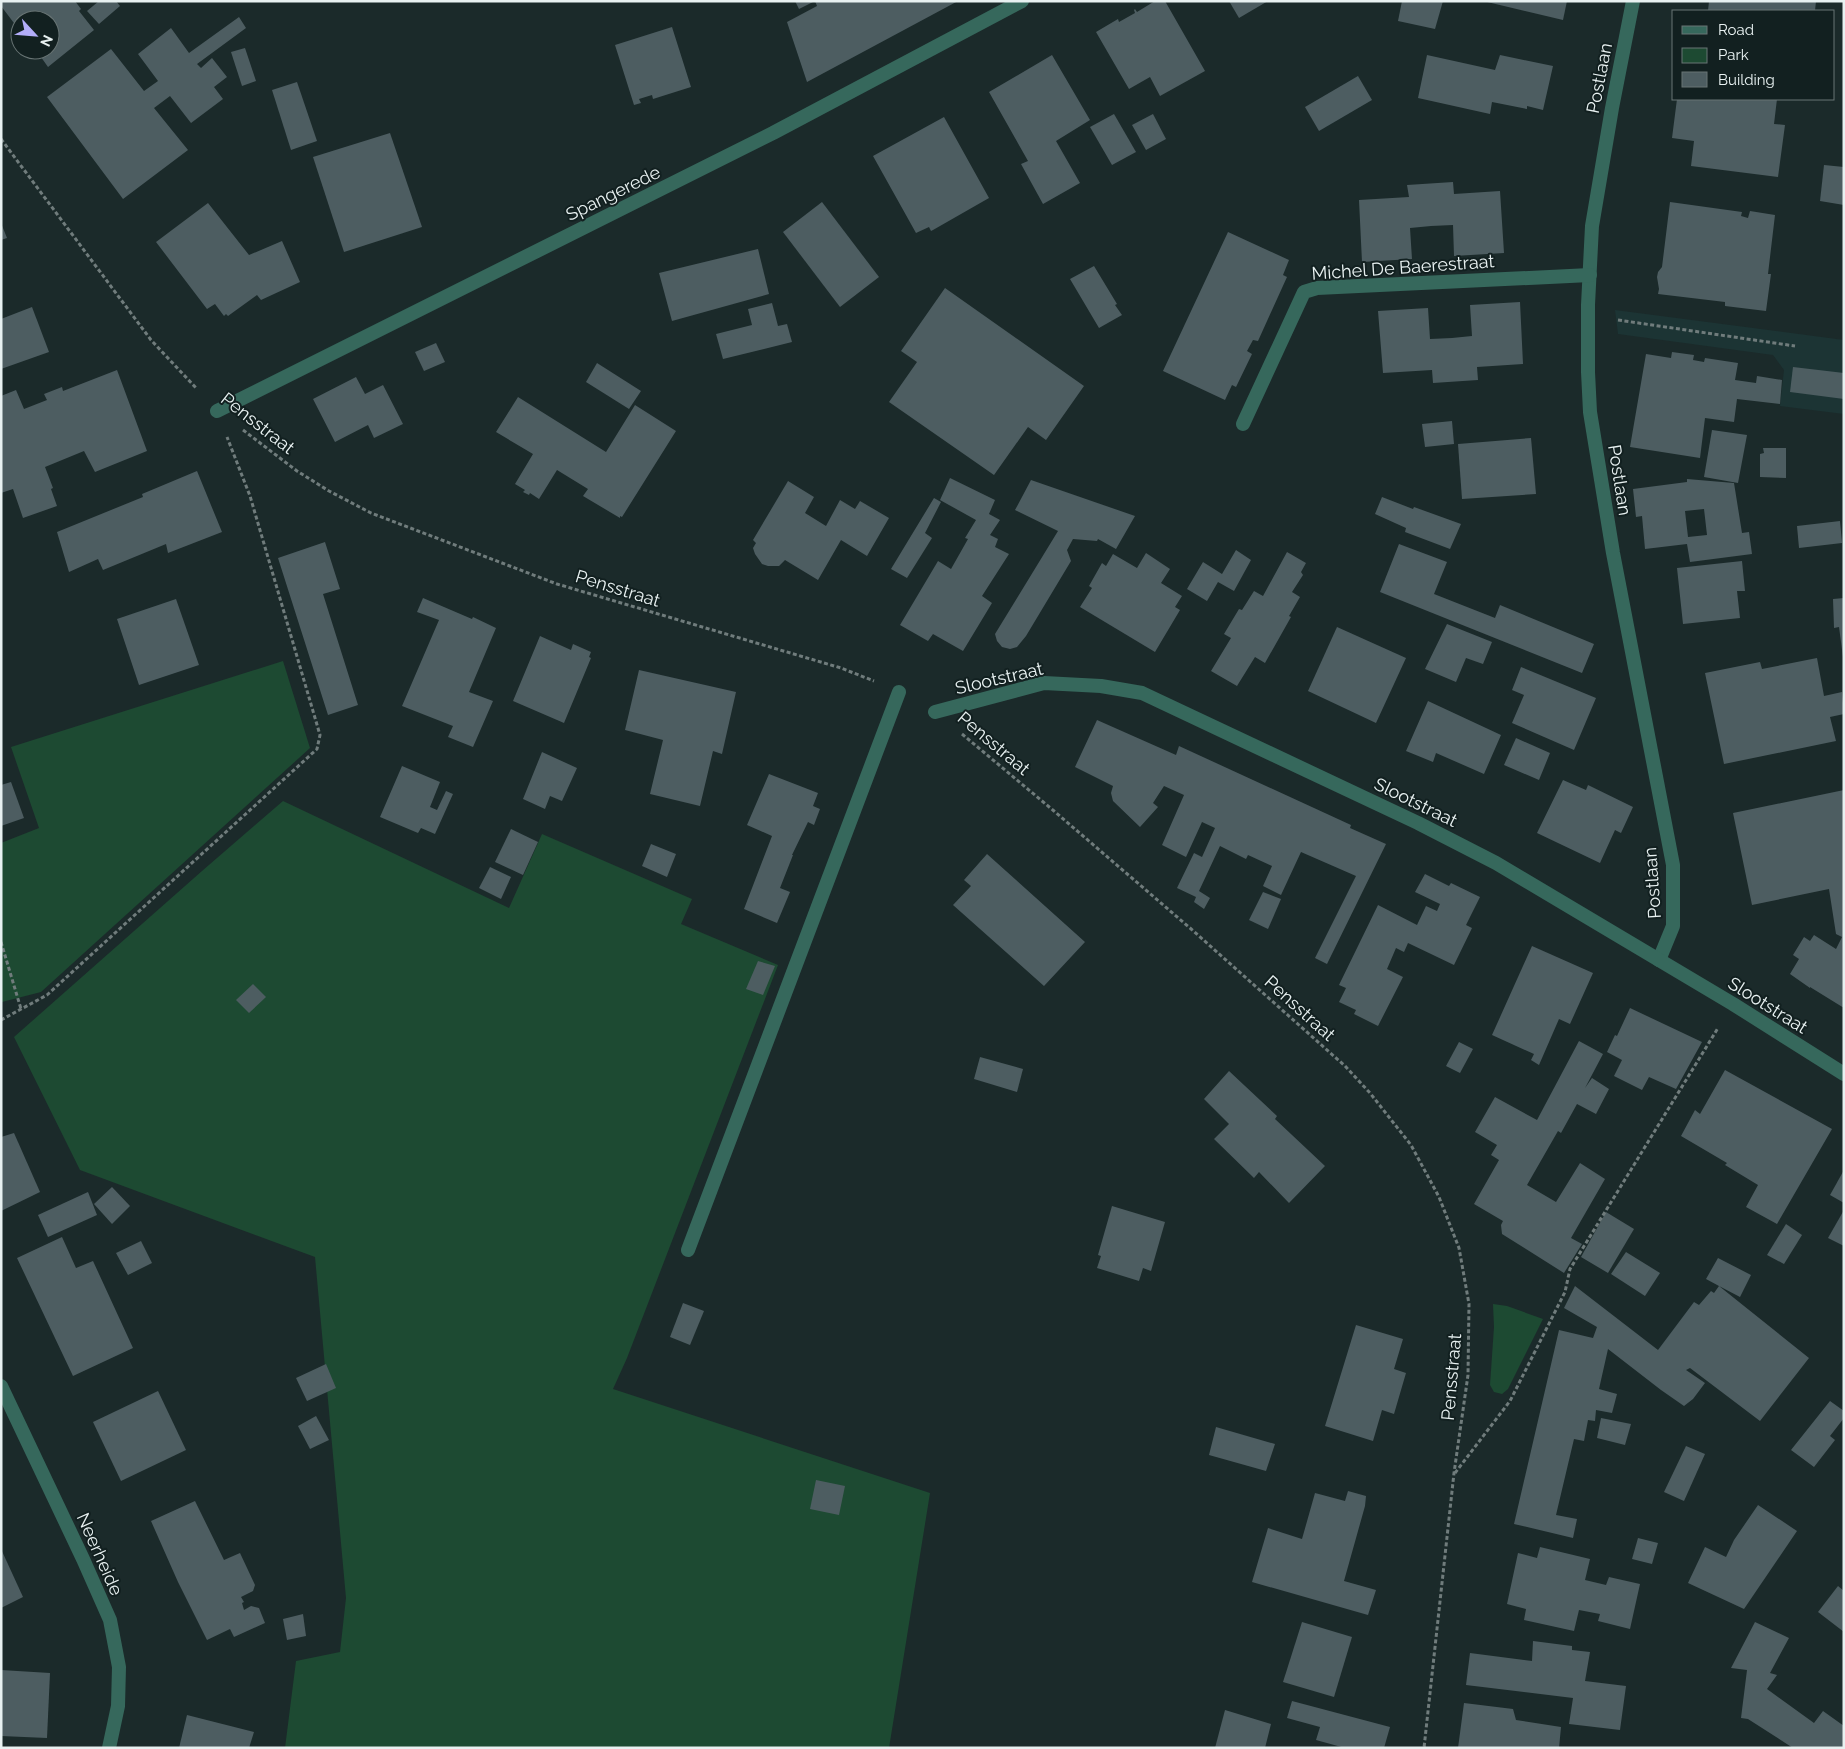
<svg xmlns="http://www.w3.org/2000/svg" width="1845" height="1749" viewBox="0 0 1845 1749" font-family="Raleway,sans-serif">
	<rect width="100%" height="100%" fill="#1b2a2a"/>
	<!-- built -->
	<polygon fill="#1c3434" points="1615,310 1844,340 1844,414 1780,406 1784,370 1773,355 1618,334"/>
	<!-- green -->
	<g fill="#1d4a32">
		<polygon points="283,661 310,748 41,992 2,1002 1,843 39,828 11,747"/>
		<polygon points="283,801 509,908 542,834 692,899 681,924 778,965 627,1358 613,1389 930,1493 889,1748 285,1748 296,1661 340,1652 346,1598 315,1257 80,1170 14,1037 202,871"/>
		<polygon points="1493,1304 1507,1306 1543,1319 1508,1389 1502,1394 1494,1392 1490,1385 1494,1327"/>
	</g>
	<!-- building -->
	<g fill="#4d5d61" fill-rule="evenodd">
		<polygon points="1,1 75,1 81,9 79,11 94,30 48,67 36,50 50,50 50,20 20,20 20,31 1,6"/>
		<polygon points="99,1 116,1 120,6 99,24 87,11"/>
		<polygon points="795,1 958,1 807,82 787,22 817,6 815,1 799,9"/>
		<polygon points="1155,1 1165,1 1205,71 1160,96 1150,77 1129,89 1096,32 1118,19 1119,22 1135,13 1134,10 1135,9 1137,12"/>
		<polygon points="1229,1 1268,1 1239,18"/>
		<polygon points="1402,1 1443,1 1435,29 1398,21"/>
		<polygon points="1483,1 1567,1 1563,20"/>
		<polygon points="1709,1 1816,1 1815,11 1708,11"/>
		<polygon points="239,17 246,28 197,64 201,68 212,58 227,77 214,87 223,99 191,123 170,96 154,108 188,150 123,199 47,97 111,49 144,91 158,81 138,54 171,28 189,53"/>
		<polygon points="672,27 691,87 653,99 652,95 639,99 641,103 634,105 615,45"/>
		<polygon points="245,48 256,81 242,86 231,52"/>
		<polygon points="1052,55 1090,120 1056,141 1080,183 1043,204 1021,164 1028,161 989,92"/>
		<polygon points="1427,55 1495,70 1500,55 1553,66 1543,110 1527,106 1527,109 1492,102 1490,114 1418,98"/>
		<polygon points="1358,76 1372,100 1319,131 1305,107"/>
		<polygon points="297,82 317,141 291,150 272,90"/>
		<polygon points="1677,99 1777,99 1774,124 1785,125 1778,177 1691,166 1694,141 1672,138"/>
		<polygon points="1114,114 1136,152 1112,165 1090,127"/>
		<polygon points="1153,114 1166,139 1146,150 1132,125"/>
		<polygon points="944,117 989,198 933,230 931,231 929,227 916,233 873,156"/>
		<polygon points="390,133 422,227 344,252 313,157"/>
		<polygon points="1824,165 1844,167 1844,205 1820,201"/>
		<polygon points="1453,182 1454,194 1500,191 1504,253 1454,256 1453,225 1431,226 1410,228 1412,259 1362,262 1359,200 1409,197 1407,185"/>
		<polygon points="822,202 879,277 840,307 783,232"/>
		<polygon points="1670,202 1742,212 1741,216 1748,218 1750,211 1775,215 1768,274 1771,274 1766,311 1725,306 1725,302 1658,294 1659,289 1657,277 1658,272 1662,267"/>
		<polygon points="208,203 249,255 282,241 300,282 261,300 257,295 228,316 226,314 224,316 215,304 207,309 156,242"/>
		<polygon points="1,223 7,238 1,240"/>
		<polygon points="1228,232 1289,260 1283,275 1287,277 1258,341 1253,340 1247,351 1252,354 1236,387 1232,385 1225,400 1163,371"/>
		<polygon points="758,249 769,294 672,321 659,273"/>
		<polygon points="1094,266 1117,304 1115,305 1122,315 1099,328 1070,279"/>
		<polygon points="945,288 1084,386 1046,440 1028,427 994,475 889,402 917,362 901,351"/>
		<polygon points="1520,302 1523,364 1477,367 1478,380 1433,383 1432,370 1383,373 1378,311 1428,308 1430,339 1452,338 1472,336 1470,305"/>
		<polygon points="772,303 778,326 787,324 792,342 723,359 716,334 752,325 748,309"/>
		<polygon points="32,307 49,352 1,369 1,319"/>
		<polygon points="436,343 445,362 424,371 415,352"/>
		<polygon points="1672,352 1694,355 1693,360 1704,362 1705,358 1738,363 1735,380 1756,383 1757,376 1782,380 1780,404 1737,399 1734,422 1705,418 1700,458 1630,447 1646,354 1671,358"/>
		<polygon points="597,363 641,391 629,409 586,382"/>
		<polygon points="1793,367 1844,373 1844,399 1790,392"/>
		<polygon points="117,370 147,451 95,472 84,451 45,467 53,488 51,489 57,506 23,518 13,489 1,493 1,396 16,390 24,409 47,400 44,394 62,387 63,391"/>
		<polygon points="356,377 365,394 383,385 403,424 374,438 368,425 335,442 313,399"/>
		<polygon points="518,397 606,452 635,405 676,431 622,517 620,516 620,518 583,496 588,489 557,470 539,499 530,493 529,495 523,492 525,490 515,484 533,454 496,432"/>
		<polygon points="1452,421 1454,444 1425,447 1422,424"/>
		<polygon points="1712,430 1747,435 1738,483 1704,477"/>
		<polygon points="1531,438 1536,494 1462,499 1458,444"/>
		<polygon points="1763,448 1786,448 1786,478 1760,477 1760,454 1764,453"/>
		<polygon points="197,471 222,532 168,553 166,544 103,570 98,559 69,572 57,532 143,497 142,494"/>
		<polygon points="950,478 995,500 989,514 1000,520 990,535 998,539 995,547 1009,554 982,596 992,603 963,651 933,634 928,641 900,625 938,561 951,569 968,539 965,538 976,520 940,500"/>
		<path d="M1687 479 1734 483 1742 533 1749 532 1752 554 1690 562 1687 544 1645 549 1642 516 1636 517 1633 489 1687 482ZM1704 509 1707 535 1688 537 1685 511Z"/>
		<polygon points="1031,480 1135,516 1116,549 1098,539 1097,541 1073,539 1067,550 1071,561 1026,636 1017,647 1010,649 1002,647 997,641 995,634 1058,531 1015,510"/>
		<polygon points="788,481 814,497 805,513 826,526 840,500 855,509 860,501 889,518 867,556 841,540 818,580 785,560 779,566 768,566 762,564 755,554 753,548 756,543 753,540"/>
		<polygon points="1382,497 1413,509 1414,507 1461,524 1450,549 1405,532 1406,528 1375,514"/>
		<polygon points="934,498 941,502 925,533 932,538 907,578 891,569"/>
		<polygon points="1840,521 1842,543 1799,548 1797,526"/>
		<polygon points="325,542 340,589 323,594 358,705 328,715 278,558"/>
		<polygon points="1399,544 1447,562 1434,594 1495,618 1500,605 1594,644 1582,673 1380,592"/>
		<polygon points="1236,550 1251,560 1234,591 1218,582 1207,601 1187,589 1203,562 1222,574"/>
		<polygon points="1287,552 1306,563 1301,572 1303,575 1292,592 1300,597 1289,616 1291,617 1265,663 1255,657 1237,686 1211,671 1231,638 1224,634 1239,609 1242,610 1254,591 1263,596"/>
		<polygon points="1146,553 1170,569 1161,583 1182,596 1175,607 1180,610 1155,652 1080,607 1092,588 1089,586 1102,563 1106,566 1113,554 1137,568"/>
		<polygon points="1742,561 1745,591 1737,591 1740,618 1683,624 1677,568"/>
		<polygon points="423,598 472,619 473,617 496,628 469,692 493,701 473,747 448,737 453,726 402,706 439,620 417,612"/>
		<polygon points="1844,598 1844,657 1843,657 1839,627 1834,628 1833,599"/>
		<polygon points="176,599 199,665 139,685 117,619"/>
		<polygon points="1447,624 1492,642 1483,664 1466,658 1456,682 1425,669"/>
		<polygon points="1337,627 1406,658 1376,723 1308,691"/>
		<polygon points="540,636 571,650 573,644 591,652 589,657 591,658 564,723 513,701"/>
		<polygon points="1817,658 1824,696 1842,692 1844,714 1830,717 1836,741 1724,764 1705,673 1760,662 1762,669"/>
		<polygon points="1521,667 1596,698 1574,750 1512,723 1524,695 1512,690"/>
		<polygon points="639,670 736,692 722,754 713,751 700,806 650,794 663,740 625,730"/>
		<polygon points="1428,701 1501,735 1484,774 1436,753 1433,762 1406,751"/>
		<polygon points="1097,720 1176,755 1179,746 1351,825 1350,828 1386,844 1327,964 1315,958 1356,876 1301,852 1281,895 1263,886 1272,866 1248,855 1246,859 1220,846 1199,891 1210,898 1204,909 1194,902 1196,897 1177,888 1194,853 1202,857 1215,828 1202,822 1186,857 1162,845 1184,795 1164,786 1153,803 1158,807 1140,827 1113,801 1111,793 1113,786 1075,767"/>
		<polygon points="1516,738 1550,753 1539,780 1504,765"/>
		<polygon points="542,752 577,768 562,801 550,796 545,809 523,799"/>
		<polygon points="402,766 440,782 430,807 437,810 446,791 453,794 435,834 421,828 418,833 380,817"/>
		<polygon points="769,774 818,793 813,806 820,809 814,825 808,822 792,855 793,855 780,888 790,892 777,923 744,909 772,836 747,825"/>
		<polygon points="1563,780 1586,790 1588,785 1633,807 1621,833 1615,830 1600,863 1537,833"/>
		<polygon points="11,782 24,818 1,826 1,785"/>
		<polygon points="1844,790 1844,1008 1810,987 1810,988 1790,974 1799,959 1793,955 1804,937 1810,941 1814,935 1836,949 1842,937 1836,934 1829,889 1752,905 1733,813"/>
		<polygon points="511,829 538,842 523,875 495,862"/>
		<polygon points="651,844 676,854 667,877 642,866"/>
		<polygon points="987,854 1085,942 1044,986 953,905 971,886 964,880"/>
		<polygon points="490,867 511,877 501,899 479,888"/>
		<polygon points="1425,874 1449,886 1451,883 1480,897 1466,925 1472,928 1454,965 1408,943 1404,952 1396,948 1387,969 1403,977 1378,1026 1354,1014 1356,1010 1339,1002 1346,988 1339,985 1378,905 1417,925 1426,906 1437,911 1440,904 1415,892"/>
		<polygon points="1263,892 1281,899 1268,929 1249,920"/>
		<polygon points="1532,946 1593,973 1570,1024 1559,1019 1539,1065 1531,1060 1534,1054 1492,1035"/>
		<polygon points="758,961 775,966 763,995 746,989"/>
		<polygon points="253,984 266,997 249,1013 236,1000"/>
		<polygon points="1630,1008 1702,1042 1676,1089 1649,1077 1642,1090 1614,1076 1622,1060 1607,1052 1615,1035 1617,1036"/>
		<polygon points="1579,1041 1603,1054 1585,1088 1592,1078 1609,1089 1596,1114 1577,1104 1561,1133 1558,1131 1527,1185 1556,1202 1580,1163 1605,1179 1571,1238 1582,1244 1564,1273 1502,1234 1501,1225 1503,1221 1474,1204 1499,1160 1491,1155 1497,1145 1475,1132 1495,1097 1537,1120"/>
		<polygon points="1459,1042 1473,1049 1460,1073 1446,1066"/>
		<polygon points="980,1057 1023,1069 1017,1092 974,1079"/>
		<polygon points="1725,1070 1832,1129 1777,1224 1746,1207 1758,1185 1725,1165 1727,1163 1681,1136 1695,1110 1700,1114"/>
		<polygon points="1229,1071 1277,1116 1275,1119 1325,1166 1289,1203 1259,1172 1254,1178 1214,1139 1229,1124 1204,1099"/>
		<polygon points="14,1133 40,1192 1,1211 1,1137"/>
		<polygon points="1844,1170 1844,1203 1830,1195"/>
		<polygon points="112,1187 130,1206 112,1224 94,1204"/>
		<polygon points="88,1192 97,1215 48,1237 38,1215"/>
		<polygon points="1112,1206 1165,1222 1151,1271 1143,1268 1139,1281 1097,1268 1101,1256 1098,1255"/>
		<polygon points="1844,1210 1844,1246 1828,1238"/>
		<polygon points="1606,1212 1634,1229 1608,1273 1581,1257"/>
		<polygon points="1786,1224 1802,1235 1784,1264 1767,1255"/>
		<polygon points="62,1237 76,1268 93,1261 133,1348 73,1376 17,1258"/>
		<polygon points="141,1241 152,1263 128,1275 116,1253"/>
		<polygon points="1626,1252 1660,1273 1645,1296 1611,1274"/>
		<polygon points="1718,1258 1751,1275 1740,1297 1719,1286 1809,1358 1760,1421 1690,1368 1686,1370 1705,1383 1693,1399 1684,1406 1661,1390 1608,1349 1599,1389 1617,1394 1612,1413 1596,1410 1595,1421 1588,1420 1584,1441 1574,1439 1556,1515 1577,1519 1573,1538 1514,1524 1559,1330 1593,1338 1597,1327 1564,1308 1575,1286 1658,1350 1694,1302 1699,1305 1711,1291 1714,1293 1719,1286 1706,1279"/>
		<polygon points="683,1303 704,1311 690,1345 670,1337"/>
		<polygon points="1356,1325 1403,1339 1394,1369 1406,1373 1394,1414 1382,1410 1373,1441 1325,1426"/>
		<polygon points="326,1364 336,1388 307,1401 296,1378"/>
		<polygon points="158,1391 186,1450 121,1481 93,1422"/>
		<polygon points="1830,1401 1844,1411 1844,1418 1830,1436 1835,1440 1814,1467 1791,1450"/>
		<polygon points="316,1416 329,1440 310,1449 298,1426"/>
		<polygon points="1601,1418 1631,1424 1625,1445 1597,1438"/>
		<polygon points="1216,1427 1275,1444 1266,1471 1209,1455"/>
		<polygon points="1686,1446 1705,1454 1684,1501 1664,1492"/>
		<polygon points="816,1480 845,1486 839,1515 810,1509"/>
		<polygon points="1348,1491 1366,1496 1365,1506 1344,1581 1376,1590 1368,1615 1252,1582 1268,1528 1302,1539 1315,1493 1345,1501"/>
		<polygon points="195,1501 224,1560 240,1553 255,1585 253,1591 241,1597 244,1602 242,1603 244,1610 251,1606 259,1608 265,1623 234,1637 230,1629 207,1640 178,1582 151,1521"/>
		<polygon points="1758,1505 1797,1531 1744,1609 1688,1583 1705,1547 1726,1557 1734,1540"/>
		<polygon points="1638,1538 1658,1543 1652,1564 1632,1559"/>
		<polygon points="1540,1547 1590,1559 1585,1580 1606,1585 1609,1577 1640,1584 1630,1629 1598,1621 1600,1614 1579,1610 1574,1631 1524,1620 1526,1609 1507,1604 1518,1553 1537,1558"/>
		<polygon points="1,1549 23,1597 1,1608"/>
		<polygon points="1838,1586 1844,1591 1844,1632 1818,1612"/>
		<polygon points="303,1614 306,1636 287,1640 283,1619"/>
		<polygon points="1302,1622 1352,1637 1334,1697 1283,1682"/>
		<polygon points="1755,1622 1789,1638 1770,1673 1777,1675 1767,1689 1814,1723 1823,1711 1844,1726 1844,1748 1793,1748 1748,1719 1741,1718 1747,1670 1731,1668"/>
		<polygon points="1533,1641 1572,1646 1572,1650 1590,1652 1585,1681 1626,1686 1620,1730 1569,1724 1573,1698 1466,1685 1470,1653 1532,1661"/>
		<polygon points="1,1670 50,1673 47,1738 1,1736"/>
		<polygon points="1292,1701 1390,1727 1384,1748 1345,1748 1316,1740 1320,1727 1287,1718"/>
		<polygon points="1464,1703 1513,1709 1516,1720 1561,1727 1559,1748 1458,1748"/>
		<polygon points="1225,1710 1271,1724 1265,1748 1215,1748"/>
		<polygon points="187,1715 254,1732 249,1748 179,1748"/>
	</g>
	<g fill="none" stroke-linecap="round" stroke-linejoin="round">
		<!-- path -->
		<g stroke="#707c7c" stroke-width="3" stroke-dasharray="4 2.5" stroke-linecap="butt">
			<polyline points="1,139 151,340 197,389"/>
			<polyline points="1618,320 1795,346"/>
			<polyline points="243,430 297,471 329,491 371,513 557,584 841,668 874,681"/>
			<polyline points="962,734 1054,811 1190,928 1345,1066 1370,1093 1411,1145 1439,1197 1459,1248 1469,1304 1468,1375 1454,1473 1424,1748"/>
			<polyline points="1,942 21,1009"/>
			<polyline points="1,1020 47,995 317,749 320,735 250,496 227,437"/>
			<polyline points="1455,1473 1510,1401 1565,1292 1570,1269 1718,1028"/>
		</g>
		<!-- service -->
		<polyline stroke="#36685c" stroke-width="14" points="688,1250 899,692"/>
		<!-- minor -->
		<g stroke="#36685c" stroke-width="14">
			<polyline points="1633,1 1612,108 1592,226 1588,305 1588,372 1590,412 1613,553 1673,865 1673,926 1659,960"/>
			<polyline points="217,411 773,133 1022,1"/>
			<polyline points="1243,424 1304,292 1317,288 1590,275"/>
			<polyline points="935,712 1044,683 1101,686 1142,693 1418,823 1496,863 1733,1004 1844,1074"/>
			<polyline points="1,1386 83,1559 110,1620 119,1667 118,1706 109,1748"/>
		</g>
	</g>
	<g text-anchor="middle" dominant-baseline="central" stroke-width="4" stroke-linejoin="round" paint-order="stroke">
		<!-- street labels -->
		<g font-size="18" fill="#e8f1f1" stroke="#122020">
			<text transform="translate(1599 78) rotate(-79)">Postlaan</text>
			<text transform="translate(613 193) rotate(-26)">Spangerede</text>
			<text transform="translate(1403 267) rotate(-4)">Michel De Baerestraat</text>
			<text transform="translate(258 423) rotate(38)">Pensstraat</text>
			<text transform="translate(1620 480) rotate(81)">Postlaan</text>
			<text transform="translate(618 588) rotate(17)">Pensstraat</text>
			<text transform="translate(999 678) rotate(-13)">Slootstraat</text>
			<text transform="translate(994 743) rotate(40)">Pensstraat</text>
			<text transform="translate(1416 802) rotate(26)">Slootstraat</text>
			<text transform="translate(1652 883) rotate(-94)">Postlaan</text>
			<text transform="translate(1768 1005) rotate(32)">Slootstraat</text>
			<text transform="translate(1300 1008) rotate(42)">Pensstraat</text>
			<text transform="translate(1451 1377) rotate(-85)">Pensstraat</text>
			<text transform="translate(100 1554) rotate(66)">Neerheide</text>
		</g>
	</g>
	<!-- border -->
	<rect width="1845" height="1749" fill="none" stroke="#e8f1f1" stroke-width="5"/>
	<!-- legend -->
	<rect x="1672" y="10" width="162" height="90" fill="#122020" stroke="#687474"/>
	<rect x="1682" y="26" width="25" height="8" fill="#36685c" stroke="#687474"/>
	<text x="1718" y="35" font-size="15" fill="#e8f1f1">Road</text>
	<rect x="1682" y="48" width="25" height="15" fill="#1d4a32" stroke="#687474"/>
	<text x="1718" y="60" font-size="15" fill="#e8f1f1">Park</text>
	<rect x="1682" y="72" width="25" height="15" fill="#4d5d61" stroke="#687474"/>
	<text x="1718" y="85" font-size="15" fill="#e8f1f1">Building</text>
	<!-- north arrow -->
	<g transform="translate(35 35) rotate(116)"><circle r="24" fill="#122020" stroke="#687474"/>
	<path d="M0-4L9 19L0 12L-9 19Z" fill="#b3adf9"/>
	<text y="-8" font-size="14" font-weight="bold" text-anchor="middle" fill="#e8f1f1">N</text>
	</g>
</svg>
